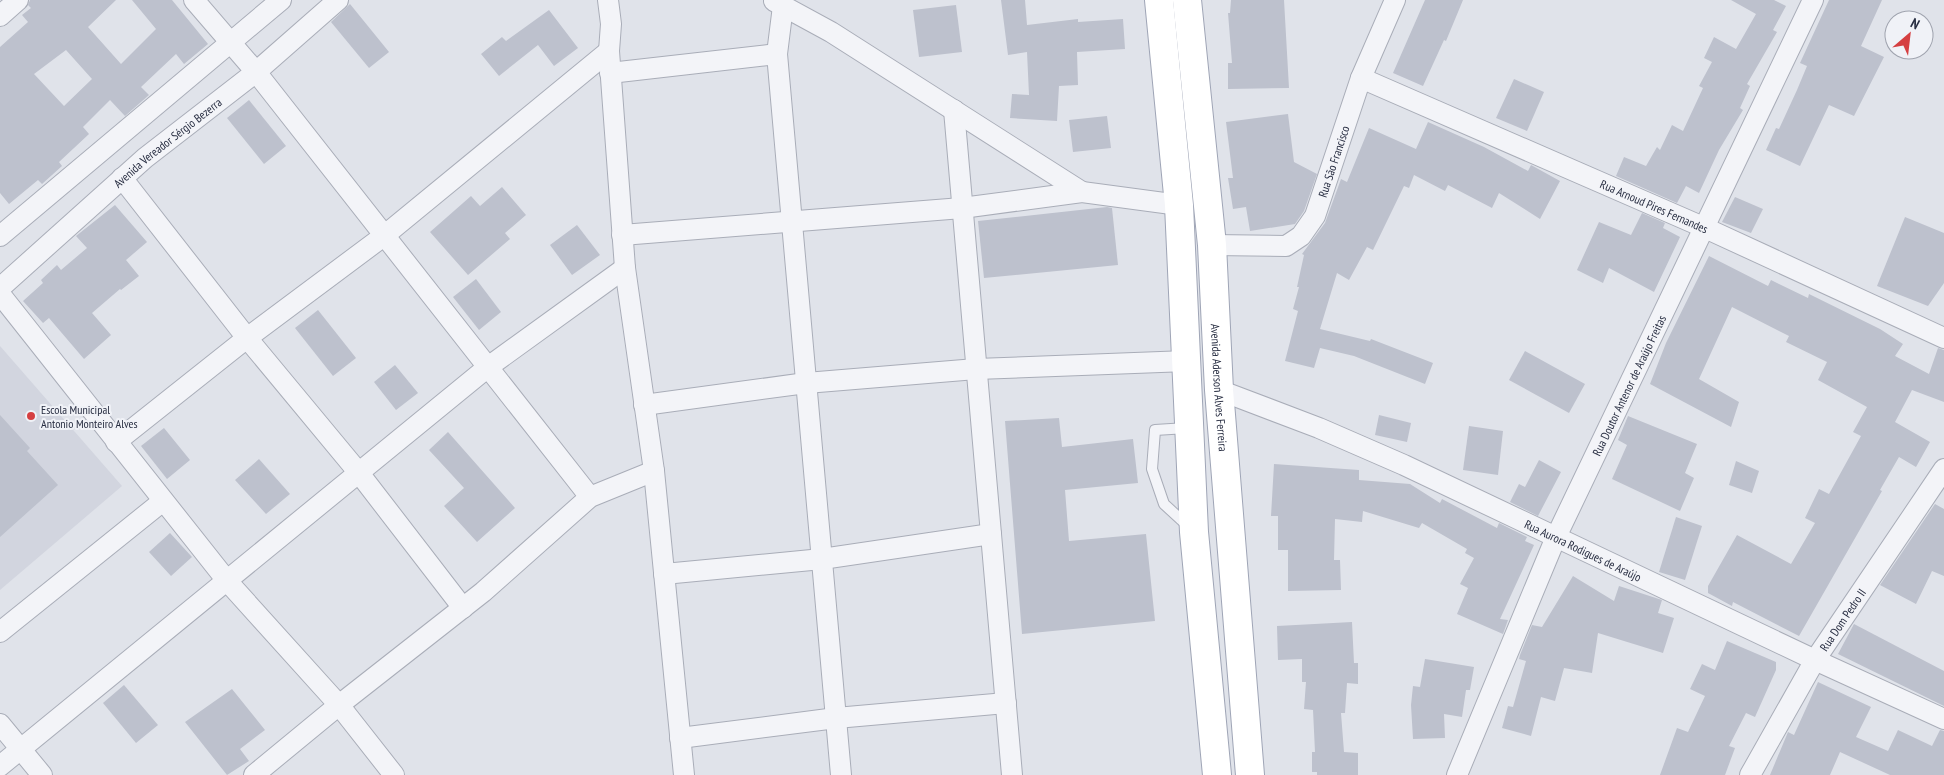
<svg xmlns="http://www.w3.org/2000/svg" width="1944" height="775" viewBox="0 0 1944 775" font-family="'PT Sans Narrow',sans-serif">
	<rect width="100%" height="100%" fill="#e0e3ea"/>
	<!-- built -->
	<polygon fill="#d2d5df" points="0,346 122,486 0,590"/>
	<!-- building -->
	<g fill="#bdc1cd" fill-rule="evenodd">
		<path d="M30 0H116L88 27 121 64 156 29 132 0H172L208 44 184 64 176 54 141 87 149 95 125 116 110 100 83 127 89 134 59 162 62 166 42 184 38 180 9 204 0 193V47L28 22 22 15 31 8 28 5ZM66 50 92 79 64 106 34 74Z"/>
		<polygon points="1001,0 1025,0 1027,25 1078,19 1078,22 1123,19 1125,49 1077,52 1078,85 1059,86 1057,121 1010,118 1012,94 1029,95 1027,52 1008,55"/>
		<polygon points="1231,0 1284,0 1289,88 1228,89 1228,63 1232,63 1228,13 1230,13"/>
		<polygon points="1425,0 1463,0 1446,41 1444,40 1423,86 1393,73"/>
		<polygon points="1731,0 1774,0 1786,6 1773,30 1777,32 1747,84 1750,86 1740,108 1743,110 1719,150 1699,193 1686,186 1677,203 1616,176 1624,157 1646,166 1657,147 1660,150 1672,125 1683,131 1703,88 1699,86 1712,62 1704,58 1714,37 1736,49 1756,14"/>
		<polygon points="1829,0 1882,0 1861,46 1884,57 1854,116 1829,105 1800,166 1766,150 1776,128 1779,129 1797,90 1807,66 1800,63"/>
		<polygon points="350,4 389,52 369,68 331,22"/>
		<polygon points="956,5 962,52 919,57 913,10"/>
		<polygon points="549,10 578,48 554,66 538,45 499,76 481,54 502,37 506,41"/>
		<polygon points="1514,79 1544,92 1527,131 1496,118"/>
		<polygon points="249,100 286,146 264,164 227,118"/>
		<polygon points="1288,114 1294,162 1317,174 1304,211 1295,224 1250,231 1246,207 1233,209 1228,178 1233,178 1226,122"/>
		<polygon points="1107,116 1111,148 1073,152 1069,120"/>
		<polygon points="1428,122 1484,147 1528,171 1531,165 1560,181 1540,219 1499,193 1492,208 1448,185 1445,191 1414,175 1409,188 1404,186 1373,250 1367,247 1349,280 1337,273 1320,329 1370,341 1371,339 1433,363 1425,384 1354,356 1320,348 1314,368 1285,361 1298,311 1293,309 1299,287 1297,287 1304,255 1302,254 1325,223 1341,179 1347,182 1369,128 1416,149"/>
		<polygon points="502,187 526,215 505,233 510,239 468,275 430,232 471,196 480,206"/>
		<polygon points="1735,197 1763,209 1751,233 1722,222"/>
		<polygon points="115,205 147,242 126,260 139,276 121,290 120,289 92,313 111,335 84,359 49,318 43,323 23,301 43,283 41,280 57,265 61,270 87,248 76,236"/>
		<polygon points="1107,207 1112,208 1118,265 984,278 978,221"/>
		<polygon points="1642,213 1665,223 1663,228 1680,237 1654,292 1609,268 1603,283 1577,270 1599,222 1631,235"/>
		<polygon points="1905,217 1944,233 1944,283 1928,306 1877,286"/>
		<polygon points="577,225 600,255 572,275 550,245"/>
		<polygon points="1709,256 1768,286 1771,280 1808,298 1809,294 1880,329 1903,344 1895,356 1929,374 1938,348 1944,350 1944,402 1912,390 1895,422 1930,442 1916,467 1899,457 1880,490 1882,491 1799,636 1733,602 1732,606 1708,593 1708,586 1737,535 1791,564 1815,523 1805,518 1819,489 1829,494 1861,436 1853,432 1867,407 1818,380 1827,362 1786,342 1789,336 1732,307 1699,379 1739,402 1731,427 1650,384 1666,343"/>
		<polygon points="476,279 501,312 479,330 453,297"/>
		<polygon points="318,310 356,358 333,376 295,328"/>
		<polygon points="1525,351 1585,384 1569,413 1509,380"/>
		<polygon points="395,365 418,393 396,410 374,382"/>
		<polygon points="0,415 30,448 27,451 58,485 0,537"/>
		<polygon points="1379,415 1411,423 1407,442 1375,435"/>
		<polygon points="1628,416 1697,444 1685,473 1694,478 1680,511 1612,479 1627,445 1618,440"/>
		<polygon points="1059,418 1062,447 1133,439 1138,483 1065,490 1069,541 1146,534 1155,621 1022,634 1005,421"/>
		<polygon points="1469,426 1503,431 1498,475 1463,470"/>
		<polygon points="164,428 190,460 167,479 141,446"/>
		<polygon points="448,432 515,508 477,542 444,506 464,488 429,450"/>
		<polygon points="259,459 290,494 266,514 235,480"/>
		<polygon points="1539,460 1561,472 1538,516 1510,502 1519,484 1525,487"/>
		<polygon points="1736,461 1759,471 1752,493 1729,485"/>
		<polygon points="1274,464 1359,470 1359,480 1410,484 1440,503 1442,499 1497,528 1499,523 1527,537 1525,541 1534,545 1500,619 1508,620 1503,634 1457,614 1468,588 1460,584 1474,558 1465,553 1467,549 1422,523 1419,528 1363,511 1362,522 1335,519 1334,560 1340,560 1341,590 1288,591 1288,550 1278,550 1278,516 1271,516"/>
		<polygon points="1935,504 1944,509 1944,576 1932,571 1916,604 1880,585"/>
		<polygon points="1676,517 1702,526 1685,580 1659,572"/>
		<polygon points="170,533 192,557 171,576 149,552"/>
		<polygon points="1573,576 1614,601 1619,586 1662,600 1658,613 1674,618 1663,653 1598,633 1592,673 1564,668 1555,701 1541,697 1531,736 1502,728 1508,706 1513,707 1526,661 1519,659 1520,655 1532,625 1542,627"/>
		<polygon points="1352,622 1354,663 1358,663 1358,684 1347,683 1345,713 1341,713 1344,752 1358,753 1358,775 1317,775 1317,772 1312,772 1312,752 1315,752 1313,710 1304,709 1306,682 1302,682 1302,659 1278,660 1277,626"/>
		<polygon points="1854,624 1944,671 1944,706 1838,654"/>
		<polygon points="1727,641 1776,662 1776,670 1755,717 1746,713 1729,746 1735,748 1725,775 1660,775 1677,728 1688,732 1705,696 1690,689 1702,664 1715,670"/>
		<polygon points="1425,659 1474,667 1470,690 1466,690 1462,717 1444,714 1445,738 1413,739 1411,705 1413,686 1420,687"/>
		<polygon points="1818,682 1871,707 1856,737 1888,751 1898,730 1932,746 1940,730 1944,731 1944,775 1890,775 1840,752 1830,775 1770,775 1788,732 1794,735"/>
		<polygon points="124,685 158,725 136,743 103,703"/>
		<polygon points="232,689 265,730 240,749 249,761 227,775 185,722"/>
	</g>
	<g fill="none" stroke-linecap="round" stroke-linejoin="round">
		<!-- lane casing -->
		<g stroke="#a9adb8" stroke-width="12">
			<polyline id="lane" points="1187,428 1155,430 1152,469 1164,504 1188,526"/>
		</g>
		<!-- street casing -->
		<g stroke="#a9adb8" stroke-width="22">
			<g id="street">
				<polyline points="194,0 256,72 590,497"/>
				<polyline points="608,0 611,24 609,51 625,268 654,471 684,775"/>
				<polyline points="774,1 831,32 1082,192"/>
				<polyline points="783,6 777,54 841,775"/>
				<polyline points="0,16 18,0"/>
				<polyline points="610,73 777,54"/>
				<path id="s1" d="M1361 78 1703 227 1944 338"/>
				<polyline points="954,110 1012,775"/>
				<polyline points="122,178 247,338 359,473 463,608"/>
				<polyline points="622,235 962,208 1082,192 1179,205"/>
				<polyline points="0,236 281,0"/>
				<path id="s2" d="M1212 245 1286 246 1301 236 1315 216 1361 78 1395 0"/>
				<path id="s3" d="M0 288 145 158 256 72 338 0"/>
				<polyline points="0,294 228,582 339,705 394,775"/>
				<path id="s4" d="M1219 390 1319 428 1404 465 1815 660 1944 719"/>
				<polyline points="644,405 806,383 976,369 1187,361"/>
				<polyline points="116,442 247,338 385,235 609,51"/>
				<polyline points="664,574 822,559 991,534"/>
				<polyline points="0,632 163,501"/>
				<polyline points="0,724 42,775"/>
				<polyline points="680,738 836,718 1006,703"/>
				<polyline points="0,766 488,367 625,268"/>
				<polyline points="254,775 339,705 483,592 590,497 654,471"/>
				<path id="s5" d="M1457 775 1556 537 1813 0"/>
				<path id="s6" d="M1750 775 1815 660 1944 469"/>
			</g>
		</g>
		<!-- primary casing -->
		<g stroke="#9fa5b6" stroke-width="30">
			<g id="primary">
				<polyline points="1159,0 1179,205 1194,532 1217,775"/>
				<path id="s7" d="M1187 0 1212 245 1219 390 1250 775"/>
			</g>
		</g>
		<!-- lane -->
		<use href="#lane" stroke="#f3f4f8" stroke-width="10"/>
		<!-- street -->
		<use href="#street" stroke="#f3f4f8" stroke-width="20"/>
		<!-- primary -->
		<use href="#primary" stroke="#fff" stroke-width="28"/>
	</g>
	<!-- markers -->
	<circle fill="#d53f41" stroke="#f0f2f7" stroke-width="2" cx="31" cy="416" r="5"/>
	<g text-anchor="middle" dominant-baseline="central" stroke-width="4" stroke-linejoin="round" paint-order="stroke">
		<!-- street labels -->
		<g font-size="12" fill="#282e42" stroke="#f0f2f7">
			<text stroke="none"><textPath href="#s3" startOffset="222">Avenida Vereador Sérgio Bezerra</textPath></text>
			<text stroke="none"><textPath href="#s2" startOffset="174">Rua São Francisco</textPath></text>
			<text stroke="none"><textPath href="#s1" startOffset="320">Rua Arnoud Pires Fernandes</textPath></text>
			<text stroke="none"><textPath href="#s5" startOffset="426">Rua Doutor Antenor de Araújo Freitas</textPath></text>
			<text stroke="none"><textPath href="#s7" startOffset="389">Avenida Aderson Alves Ferreira</textPath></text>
			<text stroke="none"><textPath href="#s4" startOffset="398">Rua Aurora Rodigues de Araújo</textPath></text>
			<text stroke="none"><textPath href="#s6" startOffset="181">Rua Dom Pedro II</textPath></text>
		</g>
		<!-- poi labels -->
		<g font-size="12" fill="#282e42" stroke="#f0f2f7" text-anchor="start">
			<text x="41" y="409">Escola Municipal<tspan x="41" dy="14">Antonio Monteiro Alves</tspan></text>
		</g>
	</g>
	<!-- north arrow -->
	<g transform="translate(1909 35) rotate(28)"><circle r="24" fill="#f0f2f7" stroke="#a0a4af"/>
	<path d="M0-4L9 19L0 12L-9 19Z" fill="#d53f41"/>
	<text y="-8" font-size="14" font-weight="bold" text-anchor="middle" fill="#282e42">N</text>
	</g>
</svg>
